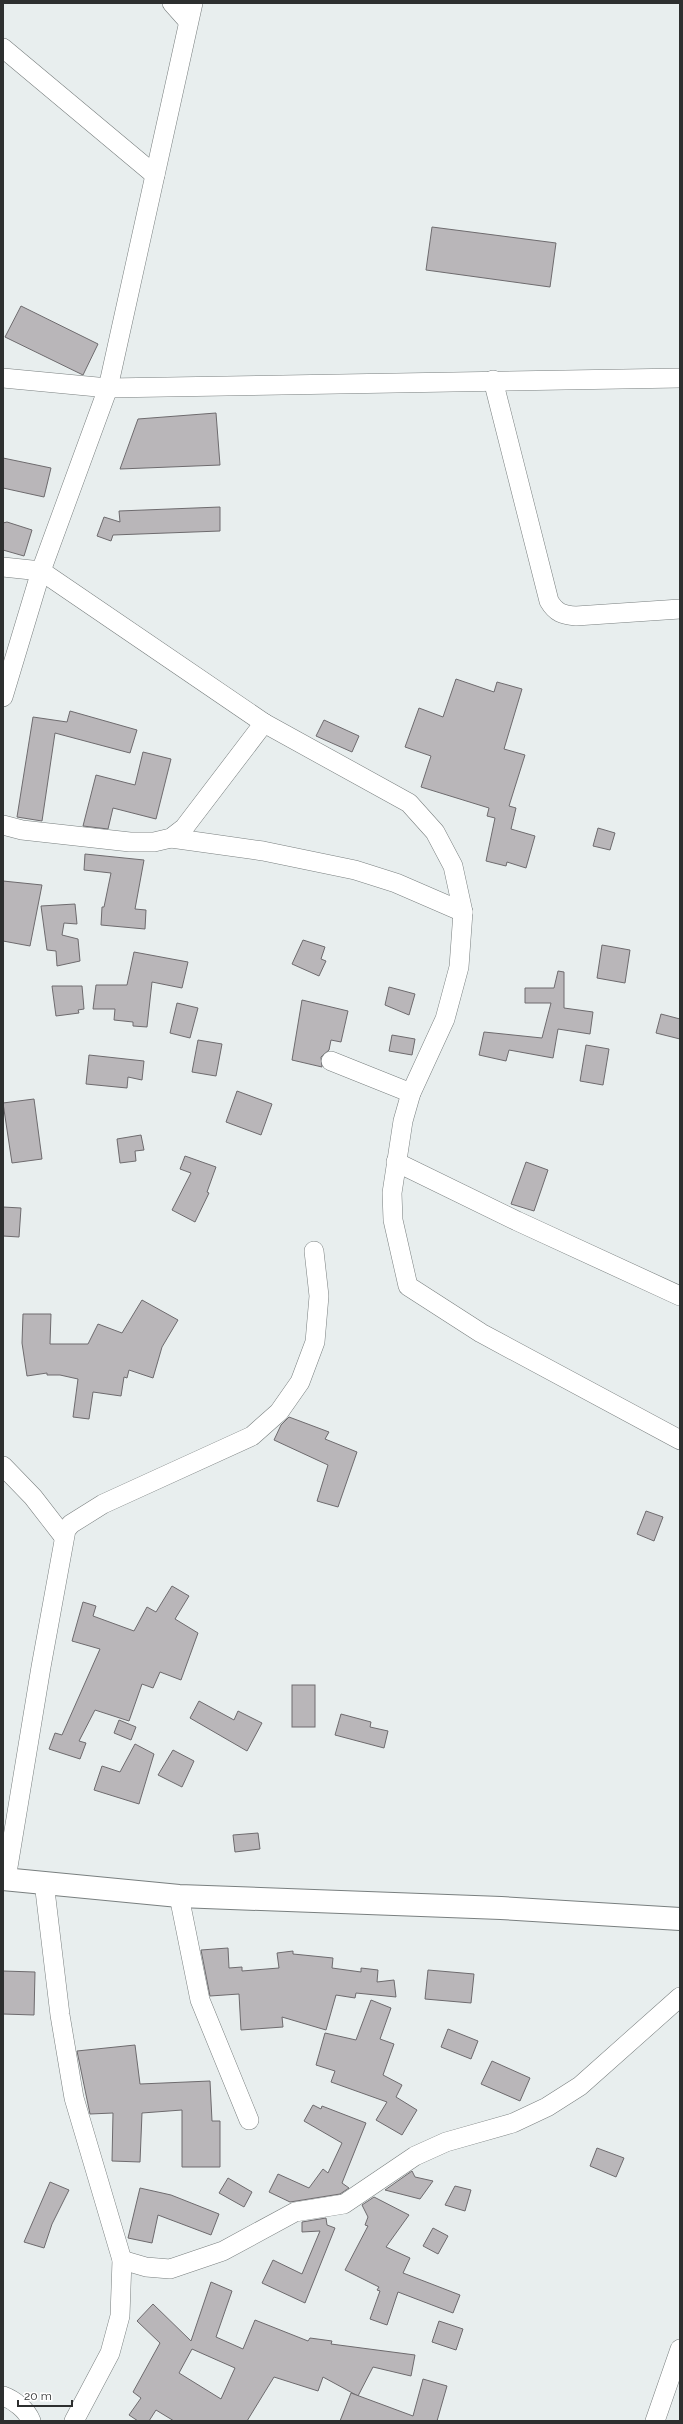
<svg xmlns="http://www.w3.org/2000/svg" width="683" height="2424" viewBox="0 0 683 2424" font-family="Raleway,sans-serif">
	<rect width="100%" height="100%" fill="#e8eeee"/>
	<!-- building -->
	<g fill="#b9b6b9" stroke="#6e6b6e" fill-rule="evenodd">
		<polygon points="432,227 556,243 550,287 426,270"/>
		<polygon points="21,306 98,344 83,375 5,337"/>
		<polygon points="216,413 220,465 120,469 138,419"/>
		<polygon points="3,458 51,468 44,497 3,488"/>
		<polygon points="220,507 220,531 113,535 111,541 97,536 104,517 120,522 119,511"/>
		<polygon points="7,522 32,530 24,556 3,550 3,523"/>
		<polygon points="456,679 494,692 497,682 522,689 504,749 525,755 509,806 516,808 511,829 535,836 526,868 507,862 506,866 486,861 495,818 487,816 489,808 421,787 431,756 405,747 419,708 443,717"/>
		<polygon points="70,711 137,730 130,753 55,733 42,821 17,817 33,717 67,722"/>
		<polygon points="324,720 359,736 352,752 316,736"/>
		<polygon points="143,752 171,759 156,819 113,808 108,829 83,826 96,775 135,785"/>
		<polygon points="598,828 615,833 610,850 593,846"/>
		<polygon points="85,854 144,860 135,909 146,910 145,929 101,925 102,907 104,907 111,873 84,870"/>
		<polygon points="3,881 42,885 30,946 3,941"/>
		<polygon points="75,904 77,924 64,923 62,935 78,939 80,961 57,966 56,951 47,950 41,906"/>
		<polygon points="303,940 325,947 321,959 326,961 319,976 292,964"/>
		<polygon points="602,945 630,950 625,983 597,978"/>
		<polygon points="134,952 188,962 182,988 152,982 147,1027 133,1026 133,1022 114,1020 115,1009 93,1009 96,985 127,985"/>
		<polygon points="558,971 564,972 564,1008 593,1012 590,1034 558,1029 553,1058 509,1050 506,1061 479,1055 484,1032 542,1038 551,1003 525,1003 525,988 554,988"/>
		<polygon points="52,986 82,986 84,1009 78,1010 79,1013 56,1016"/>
		<polygon points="389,987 415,994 409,1015 385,1005"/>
		<polygon points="302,1000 348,1011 341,1042 331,1040 329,1050 321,1057 322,1067 292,1060"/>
		<polygon points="177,1003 198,1008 190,1038 170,1033"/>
		<polygon points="661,1014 680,1019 680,1039 656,1033"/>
		<polygon points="392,1035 415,1039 412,1055 389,1051"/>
		<polygon points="198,1040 222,1044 216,1076 192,1072"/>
		<polygon points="586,1045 609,1049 603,1085 580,1081"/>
		<polygon points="89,1055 144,1061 142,1080 128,1077 127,1088 86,1084"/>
		<polygon points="237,1091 272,1104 261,1135 226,1122"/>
		<polygon points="34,1099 42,1159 12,1163 3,1103"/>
		<polygon points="141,1135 144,1150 135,1151 136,1161 120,1163 117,1139"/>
		<polygon points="185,1156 216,1167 207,1192 209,1193 195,1222 172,1210 191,1173 180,1169"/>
		<polygon points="526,1162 548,1170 534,1211 511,1204"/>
		<polygon points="3,1207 21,1208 19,1237 3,1236"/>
		<polygon points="142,1300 178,1320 162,1347 153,1378 129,1370 127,1378 124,1377 121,1396 93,1392 89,1419 73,1417 78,1379 60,1375 47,1375 47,1373 27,1376 22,1343 23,1314 51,1314 50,1344 88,1344 98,1324 122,1333"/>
		<polygon points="289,1417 329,1432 325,1439 357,1452 338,1507 317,1501 328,1465 274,1440 281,1425"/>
		<polygon points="646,1511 663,1517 654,1541 637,1534"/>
		<polygon points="172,1586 189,1596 175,1619 198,1633 181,1680 160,1672 153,1688 142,1684 129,1721 95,1710 79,1741 86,1743 80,1759 49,1749 55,1733 62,1735 100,1649 72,1641 83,1602 96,1606 93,1616 134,1631 147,1607 156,1612"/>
		<rect x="292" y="1685" width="23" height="42"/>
		<polygon points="199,1701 234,1720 238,1711 262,1723 247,1751 190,1718"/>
		<polygon points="341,1714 371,1722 370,1727 388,1731 384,1748 335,1735"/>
		<polygon points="119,1720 136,1727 131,1740 114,1733"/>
		<polygon points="135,1744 154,1754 139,1804 94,1790 102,1766 120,1772"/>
		<polygon points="173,1750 194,1761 182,1787 158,1775"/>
		<polygon points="258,1833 260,1849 235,1852 233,1835"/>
		<polygon points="228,1948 229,1968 242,1967 242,1971 279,1968 277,1953 293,1951 293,1954 333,1958 332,1968 361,1972 361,1968 378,1970 377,1982 394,1980 396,1997 356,1993 355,1998 336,1995 326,2030 282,2017 283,2027 241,2030 239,1994 210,1996 201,1950"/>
		<polygon points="428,1970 474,1974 471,2003 425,1999"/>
		<polygon points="3,1971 35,1972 34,2015 3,2014"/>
		<polygon points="371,2000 391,2008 380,2039 394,2044 383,2075 402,2085 396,2097 417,2110 402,2135 376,2120 387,2102 331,2082 335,2071 316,2065 325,2033 356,2040"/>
		<polygon points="448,2029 478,2041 471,2059 441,2047"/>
		<polygon points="135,2045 140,2084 210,2081 212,2121 220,2121 220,2167 182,2167 182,2110 142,2113 140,2162 112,2161 113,2113 90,2114 77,2051"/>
		<polygon points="492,2061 530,2078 520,2101 481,2084"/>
		<polygon points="313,2105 321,2109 322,2106 366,2123 342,2183 349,2188 340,2194 290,2202 269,2192 278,2174 309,2188 323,2169 328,2173 342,2143 304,2121"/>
		<polygon points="597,2148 624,2158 616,2177 590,2166"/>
		<polygon points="412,2171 415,2177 433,2181 420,2199 385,2190"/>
		<polygon points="228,2178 252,2192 244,2207 219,2193"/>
		<polygon points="50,2182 69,2190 52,2224 44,2248 24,2242"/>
		<polygon points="455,2186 471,2190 465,2211 445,2205"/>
		<polygon points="140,2188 171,2195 219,2214 211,2235 158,2215 152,2243 128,2238"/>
		<polygon points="374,2197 409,2215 386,2247 410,2258 403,2273 460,2295 453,2313 398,2292 387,2325 370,2319 380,2291 377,2290 379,2287 345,2270 368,2226 365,2225 368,2217 362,2205"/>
		<polygon points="326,2218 327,2225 335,2228 305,2303 262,2283 273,2260 302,2274 320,2231 302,2232 302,2222"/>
		<polygon points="433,2228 448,2236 438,2254 423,2246"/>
		<path d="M211 2282 232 2291 216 2337 243 2349 255 2320 308 2341 310 2338 332 2341 331 2344 415 2355 411 2376 373 2367 358 2396 323 2377 318 2391 274 2377 247 2421H174L156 2410 149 2421H138L129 2415 141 2398 133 2392 160 2343 137 2321 153 2304 191 2341ZM192 2349 235 2368 221 2399 179 2373Z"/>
		<polygon points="439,2321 463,2329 456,2350 432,2342"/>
		<polygon points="423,2379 447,2386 437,2421 340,2421 351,2393 413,2416"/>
	</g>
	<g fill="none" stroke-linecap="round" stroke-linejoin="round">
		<!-- street casing -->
		<g stroke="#797f7f" stroke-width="20">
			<g id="street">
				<polyline points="172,3 188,21"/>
				<polyline points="3,48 155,175"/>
				<polyline points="3,378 108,388 680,378"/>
				<path d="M493 380 549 601C556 613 563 615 576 616L680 609"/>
				<polyline points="3,567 41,571 264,723 409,803 435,832 453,866 463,912 459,967 445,1019 411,1093 403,1121 392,1193 393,1220 408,1286 481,1333 680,1440"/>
				<polyline points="3,697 41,571 108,388 193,3"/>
				<polyline points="3,825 22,830 130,842 154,842 171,838 184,828 264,723"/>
				<polyline points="171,838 263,851 355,870 396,883 463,912"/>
				<polyline points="331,1061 411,1093"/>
				<polyline points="396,1162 517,1221 680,1296"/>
				<polyline points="3,1466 33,1497 64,1537"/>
				<polyline points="6,1879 41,1667 66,1530 71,1524 103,1504 252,1436 279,1412 300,1382 315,1342 319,1296 314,1251"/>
				<polyline points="44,1882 60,2015 74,2098 122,2260 120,2316 110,2353 74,2421"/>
				<polyline points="179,1896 200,2000 249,2120"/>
				<polyline points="122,2260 146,2267 170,2269 223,2251 295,2212 344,2204 415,2156 446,2142 513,2123 547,2107 580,2086 680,1997"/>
				<path d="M3 2396C14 2400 27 2410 31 2421"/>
				<polyline points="655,2421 680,2349"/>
			</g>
		</g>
		<!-- secondary casing -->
		<g stroke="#797f7f" stroke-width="24">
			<polyline id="secondary" points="3,1879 179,1896 501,1908 680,1919"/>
		</g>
		<!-- street -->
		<use href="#street" stroke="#fff" stroke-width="19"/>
		<!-- secondary -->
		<use href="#secondary" stroke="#fff" stroke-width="22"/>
	</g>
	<!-- border -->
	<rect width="683" height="2424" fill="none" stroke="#2d2f2f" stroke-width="8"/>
	<!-- scale -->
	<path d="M18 2400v6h54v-6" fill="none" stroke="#2d2f2f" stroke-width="2"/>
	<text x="24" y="2400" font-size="12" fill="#2d2f2f" stroke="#ffffff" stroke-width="3" paint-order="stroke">20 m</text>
</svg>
